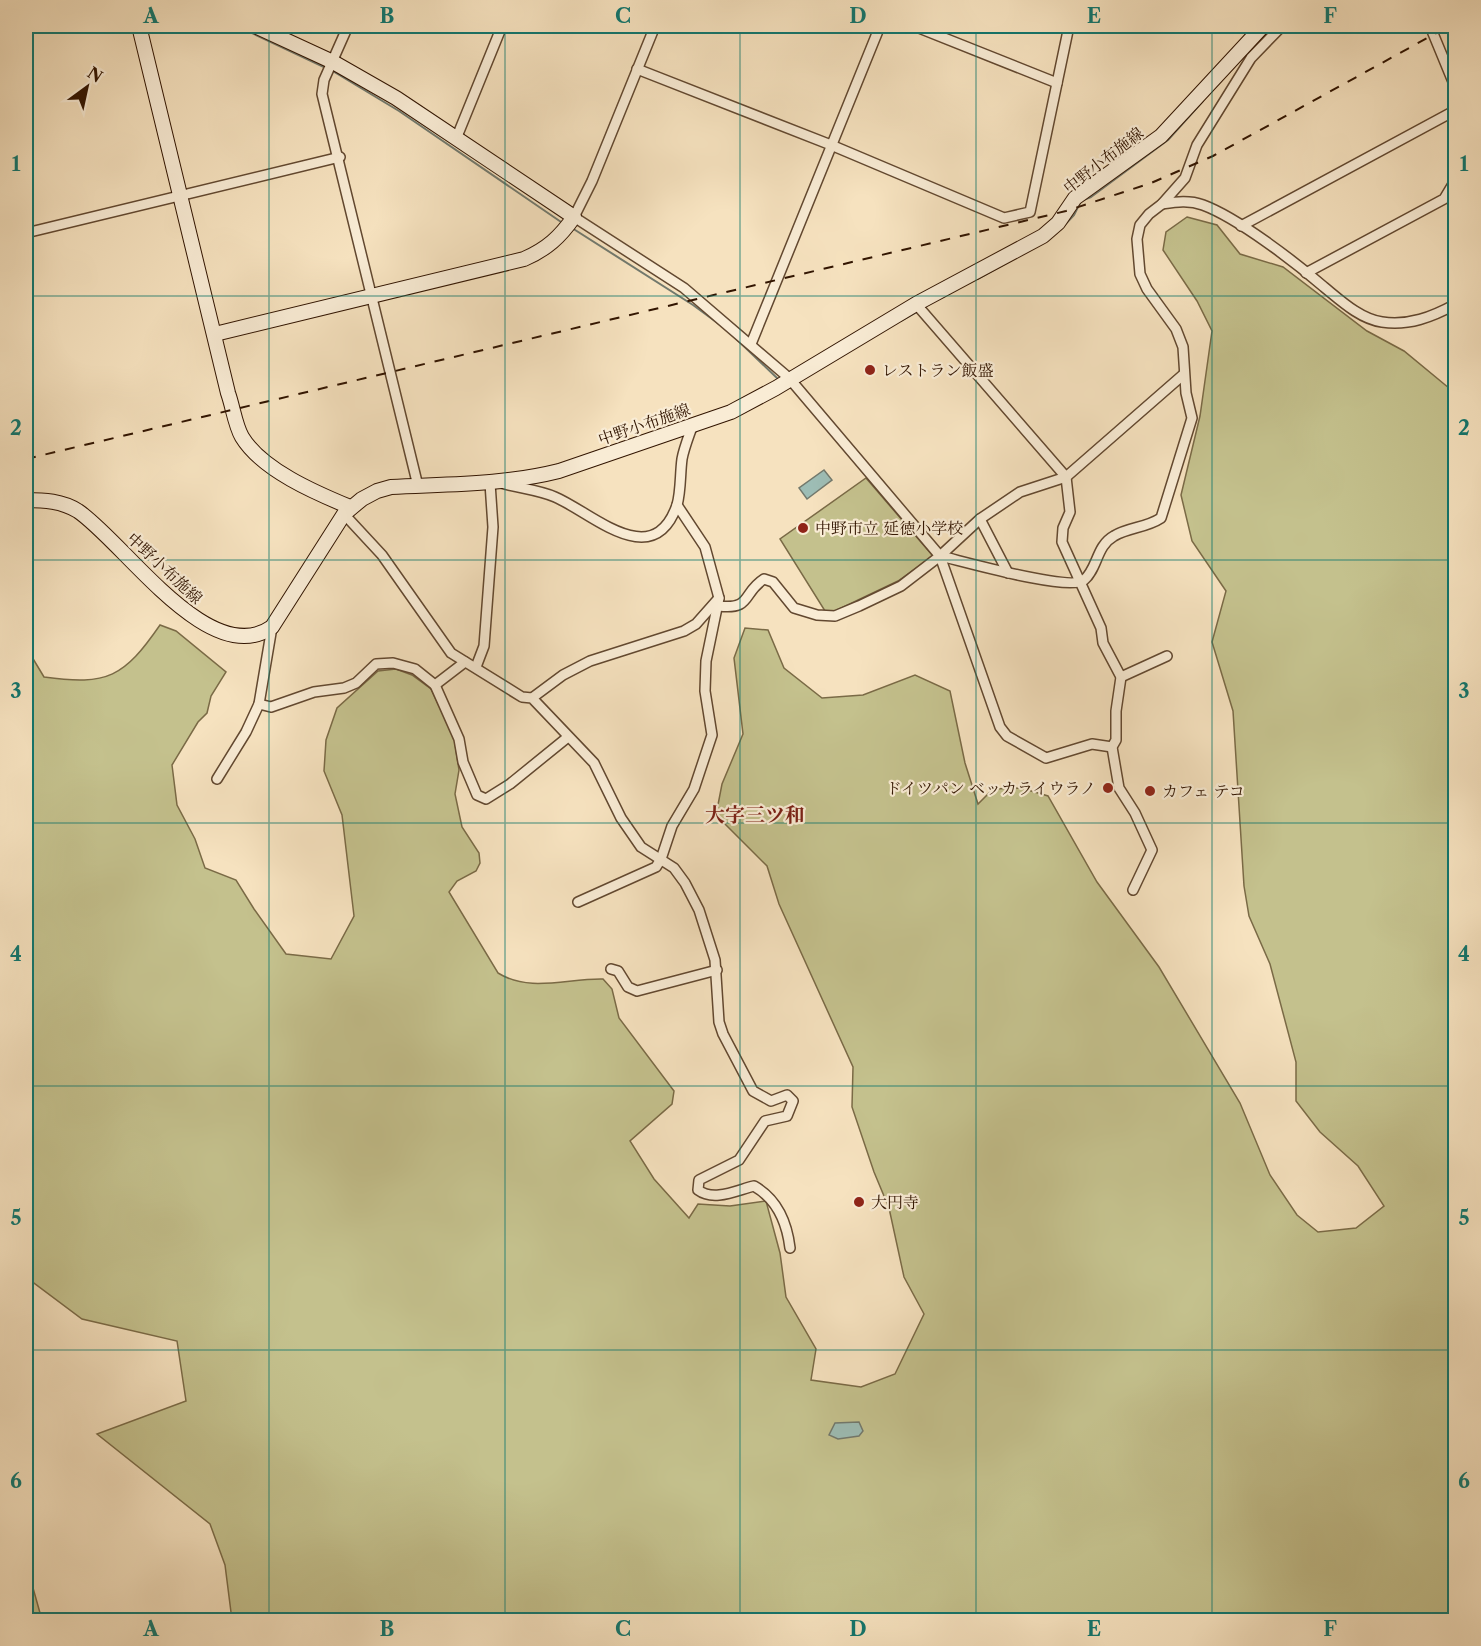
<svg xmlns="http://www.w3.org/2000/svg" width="1481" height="1646" viewBox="0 0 1481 1646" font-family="'Libre Caslon Text','Noto Serif JP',serif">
	<rect width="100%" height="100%" fill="#f6e2bf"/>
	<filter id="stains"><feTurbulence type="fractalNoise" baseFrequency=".00333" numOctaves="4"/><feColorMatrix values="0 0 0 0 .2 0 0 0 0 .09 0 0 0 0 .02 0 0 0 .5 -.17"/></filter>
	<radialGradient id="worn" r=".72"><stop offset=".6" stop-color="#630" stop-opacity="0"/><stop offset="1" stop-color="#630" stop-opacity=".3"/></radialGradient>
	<!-- green -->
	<g fill="#c4c18d" stroke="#7a6a46" stroke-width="1.5">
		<path d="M1187 217 1217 225 1240 254 1283 267 1367 331 1404 351 1455 393V1620H232L225 1565 210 1524 97 1434 186 1401 177 1341 82 1319 26 1277V647L44 677C108 686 124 677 160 625L176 631 226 672 211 696 207 713 198 722 172 765 177 805 195 839 205 868 236 880 254 909 286 954 331 959 354 916 342 815 324 771 326 740 337 708 378 671 396 669 412 675 431 689 454 737 459 770 455 794 462 827 479 853 480 863 476 871 457 881 449 892 498 973C530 993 568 978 603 979L612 989 619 1018 674 1091 672 1104 630 1141 654 1179 689 1218 698 1204 730 1206 766 1201 780 1253 786 1297 816 1349 811 1380 861 1387 895 1374 924 1314 904 1277 889 1208 874 1172 852 1107 853 1067 779 904 767 866 716 815 722 784 743 734 734 658 745 628 768 630 784 668 822 698 863 695 915 675 950 691 965 763 978 804 993 789 1021 788 1048 796 1097 882 1159 967 1240 1103 1270 1175 1297 1215 1318 1232 1356 1228 1384 1206 1358 1166 1320 1132 1296 1101V1062L1270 964 1249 916 1244 886 1233 711 1212 642 1226 591 1192 541 1181 495 1200 416 1212 331 1197 301 1163 250 1166 232Z"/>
		<polygon points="866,478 933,556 898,581 835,611 825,611 780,539"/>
		<polygon points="26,1563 42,1620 26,1620"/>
	</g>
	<!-- water -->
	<g fill="#9dbdb5" stroke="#72796d" stroke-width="1.5">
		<polygon points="824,470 832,480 807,499 799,488"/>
		<polygon points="859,1422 863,1431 859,1436 838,1439 829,1435 835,1423"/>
	</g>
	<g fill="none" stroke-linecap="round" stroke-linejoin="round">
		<!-- stream -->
		<g stroke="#72796d" stroke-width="2">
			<polyline points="237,26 326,68"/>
			<polyline points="331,70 399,111 564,224"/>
			<polyline points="572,228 693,305 723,327"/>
			<polyline points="1060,230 1074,215 1081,201 1091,197 1168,140 1203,101"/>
			<polyline points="978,279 1012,260"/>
			<polyline points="901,321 917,312"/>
			<polyline points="727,330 777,378"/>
		</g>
		<!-- street casing -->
		<g stroke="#624830" stroke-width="12">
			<g id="street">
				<polyline points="348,26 324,80 322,94 418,486"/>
				<polyline points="655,26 592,181 574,217 684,288 789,378 940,556 1000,727 1007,736 1046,758 1092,744 1112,747"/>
				<polyline points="914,26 1057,83"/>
				<polyline points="1430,26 1456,89"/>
				<polyline points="637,69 831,145 1004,218 1030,212 1069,26"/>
				<polyline points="456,139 502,26"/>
				<path d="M1162 204C1176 202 1189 200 1203 205 1238 218 1295 262 1324 287 1340 300 1360 319 1382 322 1409 326 1432 317 1456 304"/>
				<polyline points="1241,226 1456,110"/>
				<polyline points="26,233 340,157"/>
				<polyline points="1306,273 1444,199 1456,179"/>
				<polyline points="916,304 1066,477 1070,512 1063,528 1062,542 1101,628 1103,643 1121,677 1116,711 1116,740 1112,747 1119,788 1135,813 1152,850 1133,890"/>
				<polyline points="751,344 880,26"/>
				<path d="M501 483C518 488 539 490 555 497 591 512 653 574 677 505 681 491 680 474 682 459 684 448 689 436 693 424"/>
				<path d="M344 514 382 555 451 653 522 697 532 698 594 763 621 818 641 847 674 868 685 883 699 910 715 960 719 1022 723 1034 753 1091 771 1101 787 1095 793 1101 787 1116 765 1121 739 1160 699 1180 698 1190C714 1202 737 1190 754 1186 777 1199 787 1223 790 1248"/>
				<polyline points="980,519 1008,573"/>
				<path d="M940 556C962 561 1070 592 1084 580 1098 568 1096 546 1114 536 1129 527 1146 528 1161 518L1192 418 1186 393 1183 347 1176 329 1147 289 1140 274 1137 239 1140 225 1149 214 1162 204 1185 178 1197 145 1251 58 1282 26"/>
				<path d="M719 606C752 610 742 593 764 579L773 582 794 608 817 615 835 616 859 606 901 586 940 556 980 519 1020 492 1066 477 1184 374"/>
				<polyline points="476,667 484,646 493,527 490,483"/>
				<polyline points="1121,677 1167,656"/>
				<polyline points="435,685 459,739 463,762 477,795 486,799 510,784 568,737"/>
				<polyline points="532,698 563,675 590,661 684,631 696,624 719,598"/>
				<polyline points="259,704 271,707 314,692 344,688 356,683 376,664 393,663 415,669 435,685 465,662"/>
				<polyline points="217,779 246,732 259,704 272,627"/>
				<polyline points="578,902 656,867 661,859 672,826 694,789 712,735 705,691 706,661 719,598 705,547 677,505"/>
				<polyline points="611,969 618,971 628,987 637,991 717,970"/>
			</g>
		</g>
		<!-- secondary casing -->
		<g stroke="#311400" stroke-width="16">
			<g id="secondary">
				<path d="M139 26 228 393C233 407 235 425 242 437 262 470 316 493 350 507"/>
				<path d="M215 334 524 259C547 249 560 237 574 217L396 98 333 62 255 26"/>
				<path d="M26 500C44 500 62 501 78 511 124 542 210 671 272 627L344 514 362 499 377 491 391 487C448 484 503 485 559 471L731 412 776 388 916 304 1043 236 1058 223 1075 198 1161 136 1263 26"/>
			</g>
		</g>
		<!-- street -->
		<use href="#street" stroke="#f9ecd5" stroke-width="9"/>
		<!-- secondary -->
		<use href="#secondary" stroke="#f9ecd5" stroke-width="14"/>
		<!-- rail -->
		<polyline stroke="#311400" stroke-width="2" stroke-dasharray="10 10" stroke-linecap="butt" points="26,459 1066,211 1151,183 1213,156 1449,26"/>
	</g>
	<!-- grid -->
	<path fill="none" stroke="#0f766e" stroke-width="1.5" stroke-opacity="0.55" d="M269 26V1620M505 26V1620M740 26V1620M976 26V1620M1212 26V1620M26 296H1456M26 560H1456M26 823H1456M26 1086H1456M26 1350H1456"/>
	<!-- markers -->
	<g fill="#8f2418" stroke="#f9ecd5" stroke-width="2">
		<circle cx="870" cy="370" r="6"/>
		<circle cx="803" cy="528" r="6"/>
		<circle cx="1108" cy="788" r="6"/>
		<circle cx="1150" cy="791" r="6"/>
		<circle cx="859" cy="1202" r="6"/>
	</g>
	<g text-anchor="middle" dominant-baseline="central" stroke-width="4.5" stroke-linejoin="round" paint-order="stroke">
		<!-- street labels -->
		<g font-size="16" fill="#311400" stroke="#f9ecd5">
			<text transform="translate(1103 160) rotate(-38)">中野小布施線</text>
			<text transform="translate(644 424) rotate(-19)">中野小布施線</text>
			<text transform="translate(165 568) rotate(43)">中野小布施線</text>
		</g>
		<!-- poi labels -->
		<g font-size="16" fill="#311400" stroke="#f9ecd5" text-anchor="start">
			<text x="882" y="370">レストラン飯盛</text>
			<text x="815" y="528">中野市立 延徳小学校</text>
			<text x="1096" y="788" text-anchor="end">ドイツパン ベッカライウラノ</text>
			<text x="1162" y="791">カフェ テコ</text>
			<text x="871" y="1202">大円寺</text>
		</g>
		<!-- quarter labels -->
		<g font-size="20" font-weight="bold" fill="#7a1f14" stroke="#f9ecd5">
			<text x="755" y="815">大字三ツ和</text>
		</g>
	</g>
	<!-- margin -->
	<rect width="1481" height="1646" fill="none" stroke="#f6e2bf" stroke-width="66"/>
	<!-- north arrow -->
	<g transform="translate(87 87) rotate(33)" stroke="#f9ecd5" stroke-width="4.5" paint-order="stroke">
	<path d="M0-4.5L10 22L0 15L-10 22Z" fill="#311400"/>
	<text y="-9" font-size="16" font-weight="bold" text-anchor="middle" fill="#311400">N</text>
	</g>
	<rect x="33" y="33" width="1415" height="1580" fill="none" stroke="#0f766e" stroke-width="2"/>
	<g font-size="20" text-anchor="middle" font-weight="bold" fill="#0f766e">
		<text x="151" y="23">A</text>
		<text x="387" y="23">B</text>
		<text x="623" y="23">C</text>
		<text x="858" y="23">D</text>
		<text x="1094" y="23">E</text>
		<text x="1330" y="23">F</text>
		<text x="16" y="171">1</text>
		<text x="1464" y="171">1</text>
		<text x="16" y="435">2</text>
		<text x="1464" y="435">2</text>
		<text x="16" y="698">3</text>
		<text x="1464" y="698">3</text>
		<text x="16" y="961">4</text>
		<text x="1464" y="961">4</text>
		<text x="16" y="1225">5</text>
		<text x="1464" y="1225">5</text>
		<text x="16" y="1488">6</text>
		<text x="1464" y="1488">6</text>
		<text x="151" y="1636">A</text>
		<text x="387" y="1636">B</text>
		<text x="623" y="1636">C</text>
		<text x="858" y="1636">D</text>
		<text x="1094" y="1636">E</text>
		<text x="1330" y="1636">F</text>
	</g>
	<rect width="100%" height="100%" filter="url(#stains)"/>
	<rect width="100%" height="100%" fill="url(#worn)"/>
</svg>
